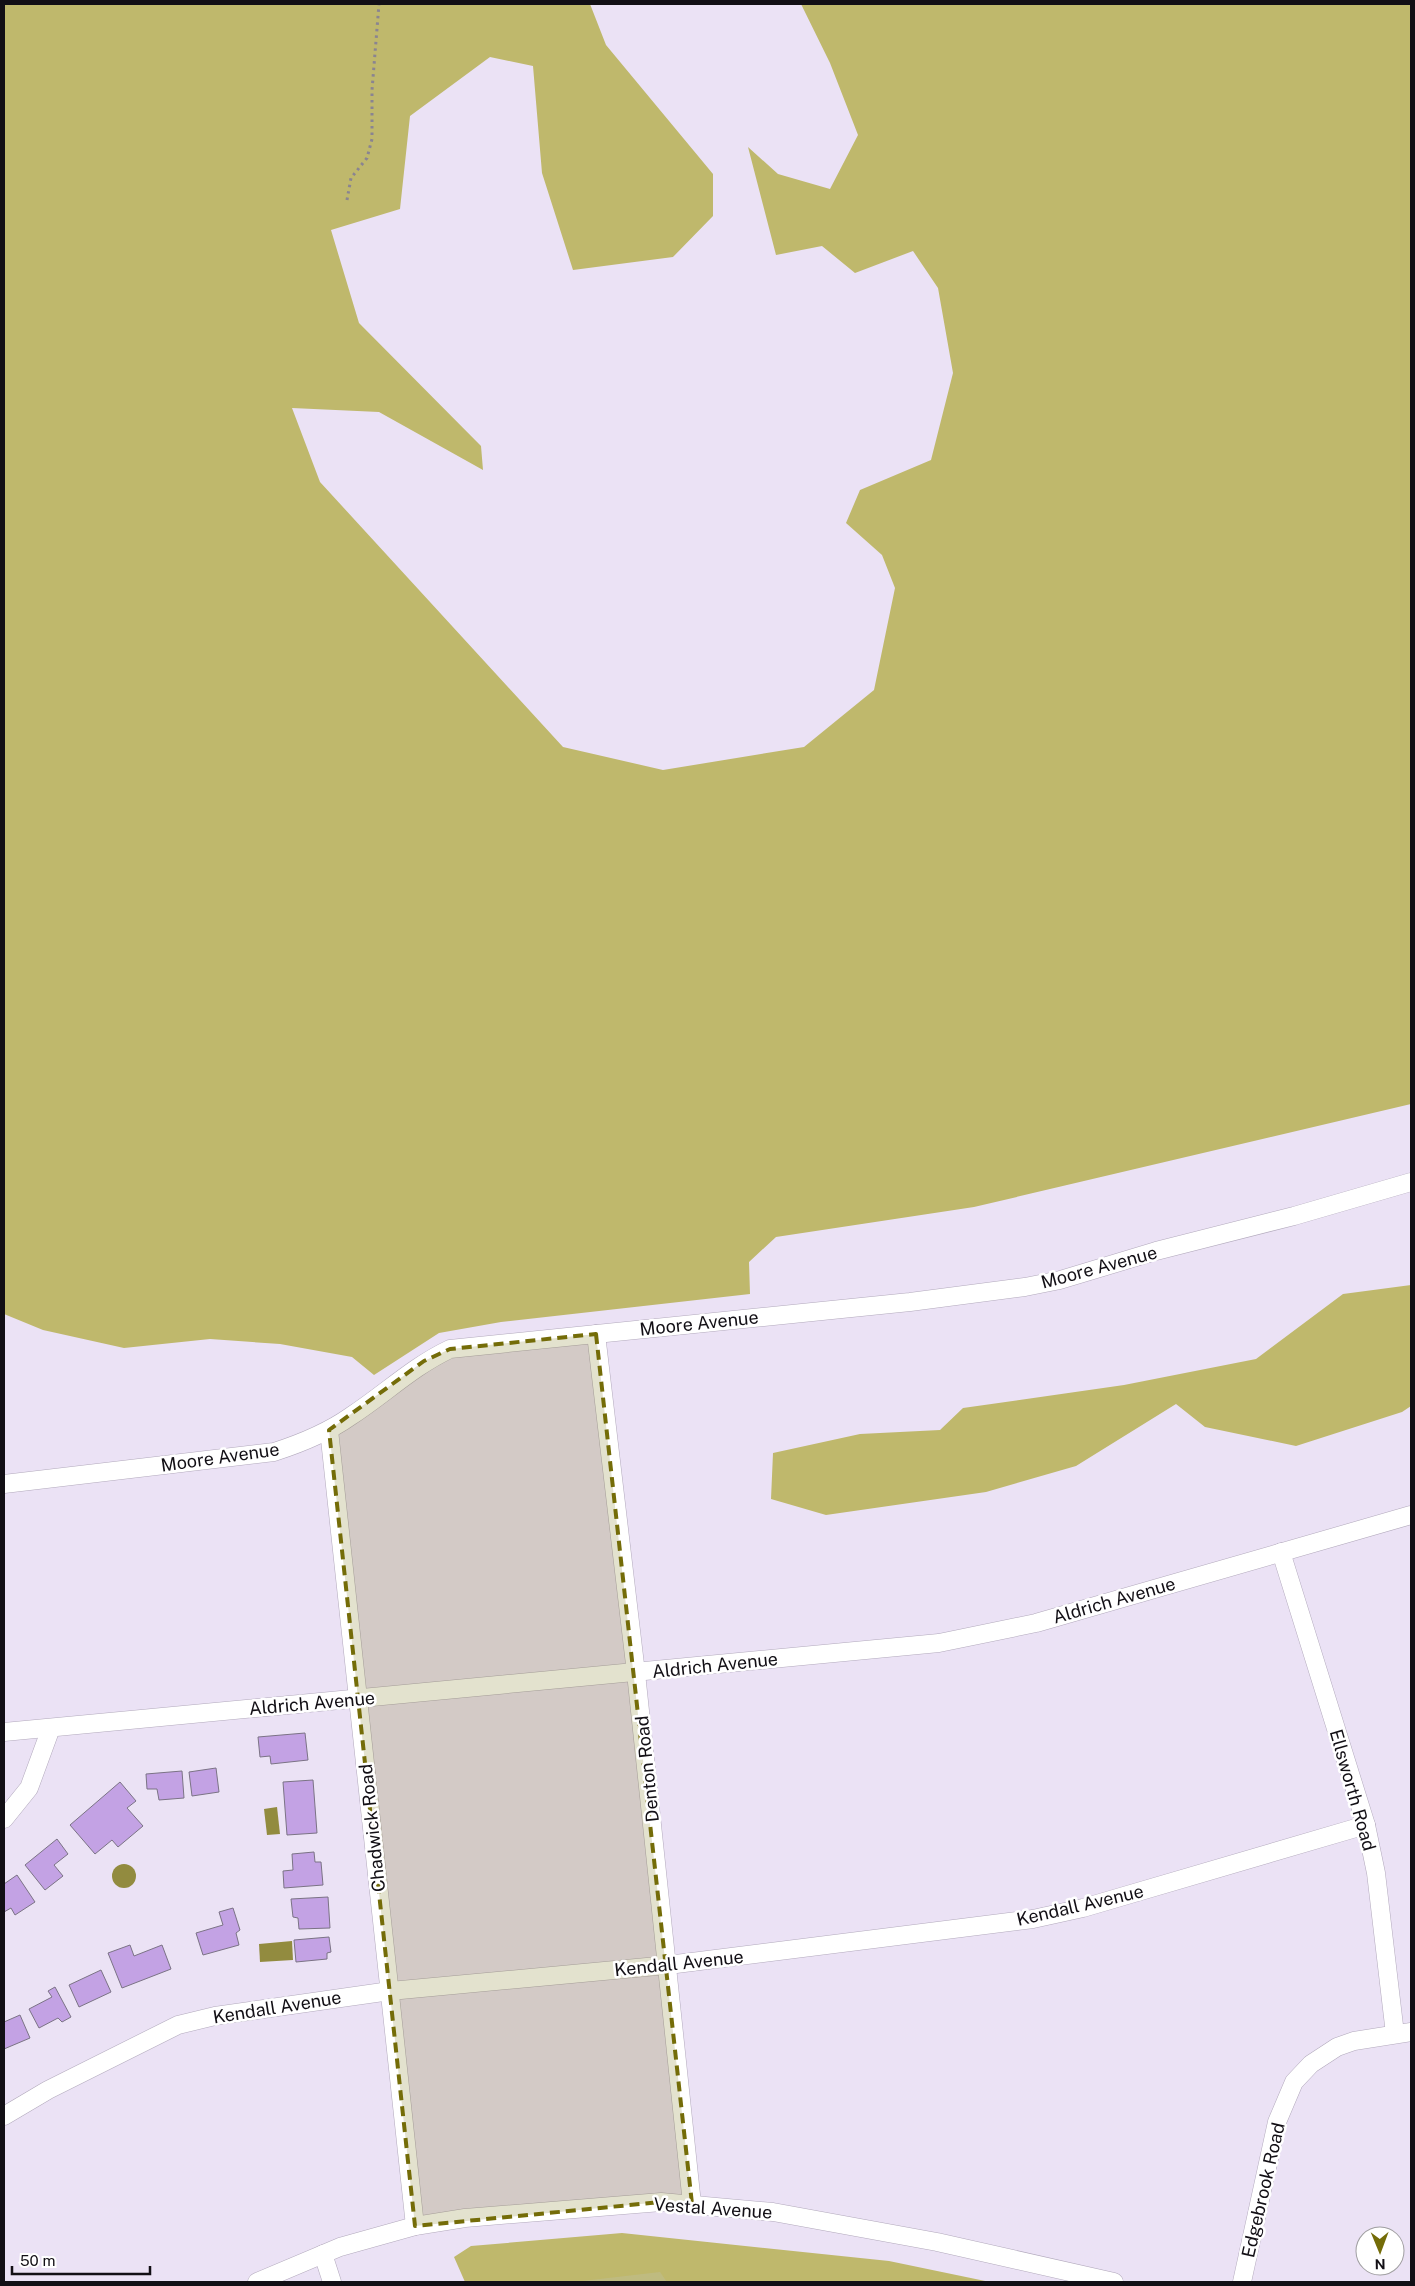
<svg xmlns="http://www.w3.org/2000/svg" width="1415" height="2286" viewBox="0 0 1415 2286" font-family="'Public Sans',sans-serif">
	<rect width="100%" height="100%" fill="#ebe2f5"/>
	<!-- green -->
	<polygon fill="#bfbb80" points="650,2259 686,2282 481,2282"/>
	<!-- forest -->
	<g fill="#bfb86c">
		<polygon points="4,4 590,4 606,45 713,174 713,216 673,257 573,270 542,173 533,66 490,57 410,116 400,209 331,230 359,323 481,446 483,470 379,412 292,408 320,482 563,747 663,770 804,747 874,690 895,588 882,555 846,523 860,490 931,460 953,373 938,288 913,251 855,273 822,246 776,255 748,147 778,174 830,189 858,135 830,63 801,4 1411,4 1411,1104 974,1207 776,1237 749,1262 750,1294 501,1322 439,1333 374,1375 352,1357 280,1344 210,1339 124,1348 43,1330 4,1314"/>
		<polygon points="1411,1285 1411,1406 1402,1412 1296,1446 1205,1427 1176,1404 1076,1466 986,1492 826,1515 771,1499 773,1453 860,1434 940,1430 963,1408 1124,1385 1256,1359 1343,1294"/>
		<polygon points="622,2233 889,2261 990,2282 667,2282 660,2272 574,2282 465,2282 454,2257 471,2246"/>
	</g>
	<!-- water -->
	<g fill="#928b3f">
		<polygon points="277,1807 280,1834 267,1835 264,1809"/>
		<circle cx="124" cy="1876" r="12"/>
		<polygon points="292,1941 293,1960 260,1962 259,1944"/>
	</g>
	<!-- building -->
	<g fill="#c3a2e4" stroke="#7b7385">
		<polygon points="305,1733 308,1760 271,1764 270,1756 260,1757 258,1737"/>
		<polygon points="216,1768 219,1792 192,1796 189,1772"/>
		<polygon points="182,1771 184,1798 159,1800 157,1789 147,1789 146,1774"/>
		<polygon points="313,1780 317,1833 287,1835 283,1782"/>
		<polygon points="120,1782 136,1801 127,1808 143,1826 118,1847 112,1840 95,1854 70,1825"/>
		<polygon points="57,1839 68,1854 54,1865 63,1876 45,1890 25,1865"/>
		<polygon points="314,1852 315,1862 321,1862 323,1885 284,1888 283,1871 293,1870 292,1854"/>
		<polygon points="17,1875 35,1902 15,1915 11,1908 4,1912 4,1884"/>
		<polygon points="328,1897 330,1928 299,1929 298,1918 293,1917 291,1899"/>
		<polygon points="233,1908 240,1930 236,1933 239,1945 203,1955 196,1933 223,1925 219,1912"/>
		<polygon points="329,1937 331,1952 327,1953 327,1959 296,1962 294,1940"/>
		<polygon points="130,1945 134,1956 162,1945 171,1969 122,1988 108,1953"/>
		<polygon points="101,1970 111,1992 79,2007 69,1985"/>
		<polygon points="55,1987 71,2017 62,2022 58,2018 39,2028 29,2009 52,1997 48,1991"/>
		<polygon points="20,2015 30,2038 4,2049 4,2022"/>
	</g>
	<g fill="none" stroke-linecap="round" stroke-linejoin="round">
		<!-- minor casing -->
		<g stroke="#b2a9bc" stroke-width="19">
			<g id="minor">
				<polyline points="596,1334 636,1673 692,2204"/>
				<polyline points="329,1430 415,2226"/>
				<path d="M4 1484 274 1452C302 1443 327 1433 351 1416 385 1394 412 1367 450 1349L910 1302 1025 1287 1060 1280 1156 1251 1294 1216 1411 1182"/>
				<polyline points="1281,1552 1366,1825 1376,1873 1395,2034"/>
				<polyline points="4,1732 939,1643 1036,1623 1411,1515"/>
				<polyline points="4,1819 29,1788 51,1728"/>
				<polyline points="4,2116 48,2090 178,2025 215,2016 390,1991 668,1965 1033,1919 1083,1908 1366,1825"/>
				<polyline points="323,2254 332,2282"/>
				<polyline points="257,2282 340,2247 415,2226 465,2218 661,2202 773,2212 937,2242 1114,2282"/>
				<polyline points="1242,2282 1277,2122 1294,2082 1311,2064 1337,2047 1354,2041 1411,2032"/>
			</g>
		</g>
		<!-- path -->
		<polyline stroke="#8a8491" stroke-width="3" stroke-dasharray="2.5 4" stroke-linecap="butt" points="347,200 351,178 367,158 372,139 372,90 379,4"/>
		<!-- minor -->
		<use href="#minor" stroke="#fff" stroke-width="18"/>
	</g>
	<!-- marked area -->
	<path fill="#746c08" fill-opacity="0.2" stroke="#746c08" stroke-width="4" stroke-dasharray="10 6" stroke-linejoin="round" d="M596 1334 692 2204 661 2202 415 2226 329 1430 424 1361 450 1349Z"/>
	<g text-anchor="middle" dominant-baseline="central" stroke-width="5" stroke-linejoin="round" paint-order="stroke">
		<!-- street labels -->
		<g font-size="18" fill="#120f15" stroke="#fff">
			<text transform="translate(1099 1267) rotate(-15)">Moore Avenue</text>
			<text transform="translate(699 1323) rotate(-6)">Moore Avenue</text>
			<text transform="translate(220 1457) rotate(-8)">Moore Avenue</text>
			<text transform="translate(1114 1600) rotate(-16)">Aldrich Avenue</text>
			<text transform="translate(715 1665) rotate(-6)">Aldrich Avenue</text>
			<text transform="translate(312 1703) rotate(-5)">Aldrich Avenue</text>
			<text transform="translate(647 1769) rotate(-96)">Denton Road</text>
			<text transform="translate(1353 1790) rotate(74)">Ellsworth Road</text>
			<text transform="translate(372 1828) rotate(-96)">Chadwick Road</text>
			<text transform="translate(1080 1905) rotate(-13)">Kendall Avenue</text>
			<text transform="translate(679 1963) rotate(-6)">Kendall Avenue</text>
			<text transform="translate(277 2007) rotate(-9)">Kendall Avenue</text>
			<text transform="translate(1263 2190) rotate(-77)">Edgebrook Road</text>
			<text transform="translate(713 2208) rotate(4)">Vestal Avenue</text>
		</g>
	</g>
	<!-- border -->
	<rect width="1415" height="2286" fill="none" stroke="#120f15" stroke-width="10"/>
	<!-- north arrow -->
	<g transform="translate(1380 2251) rotate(179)"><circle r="24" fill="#ffffff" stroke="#a09fa1"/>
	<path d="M0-4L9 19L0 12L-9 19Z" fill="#746c08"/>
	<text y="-8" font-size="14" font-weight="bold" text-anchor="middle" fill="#120f15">N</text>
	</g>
	<!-- scale -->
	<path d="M12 2266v8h138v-8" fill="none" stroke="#120f15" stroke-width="2.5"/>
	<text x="20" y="2266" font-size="15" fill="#120f15" stroke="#ffffff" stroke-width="4" paint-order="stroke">50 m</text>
</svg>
